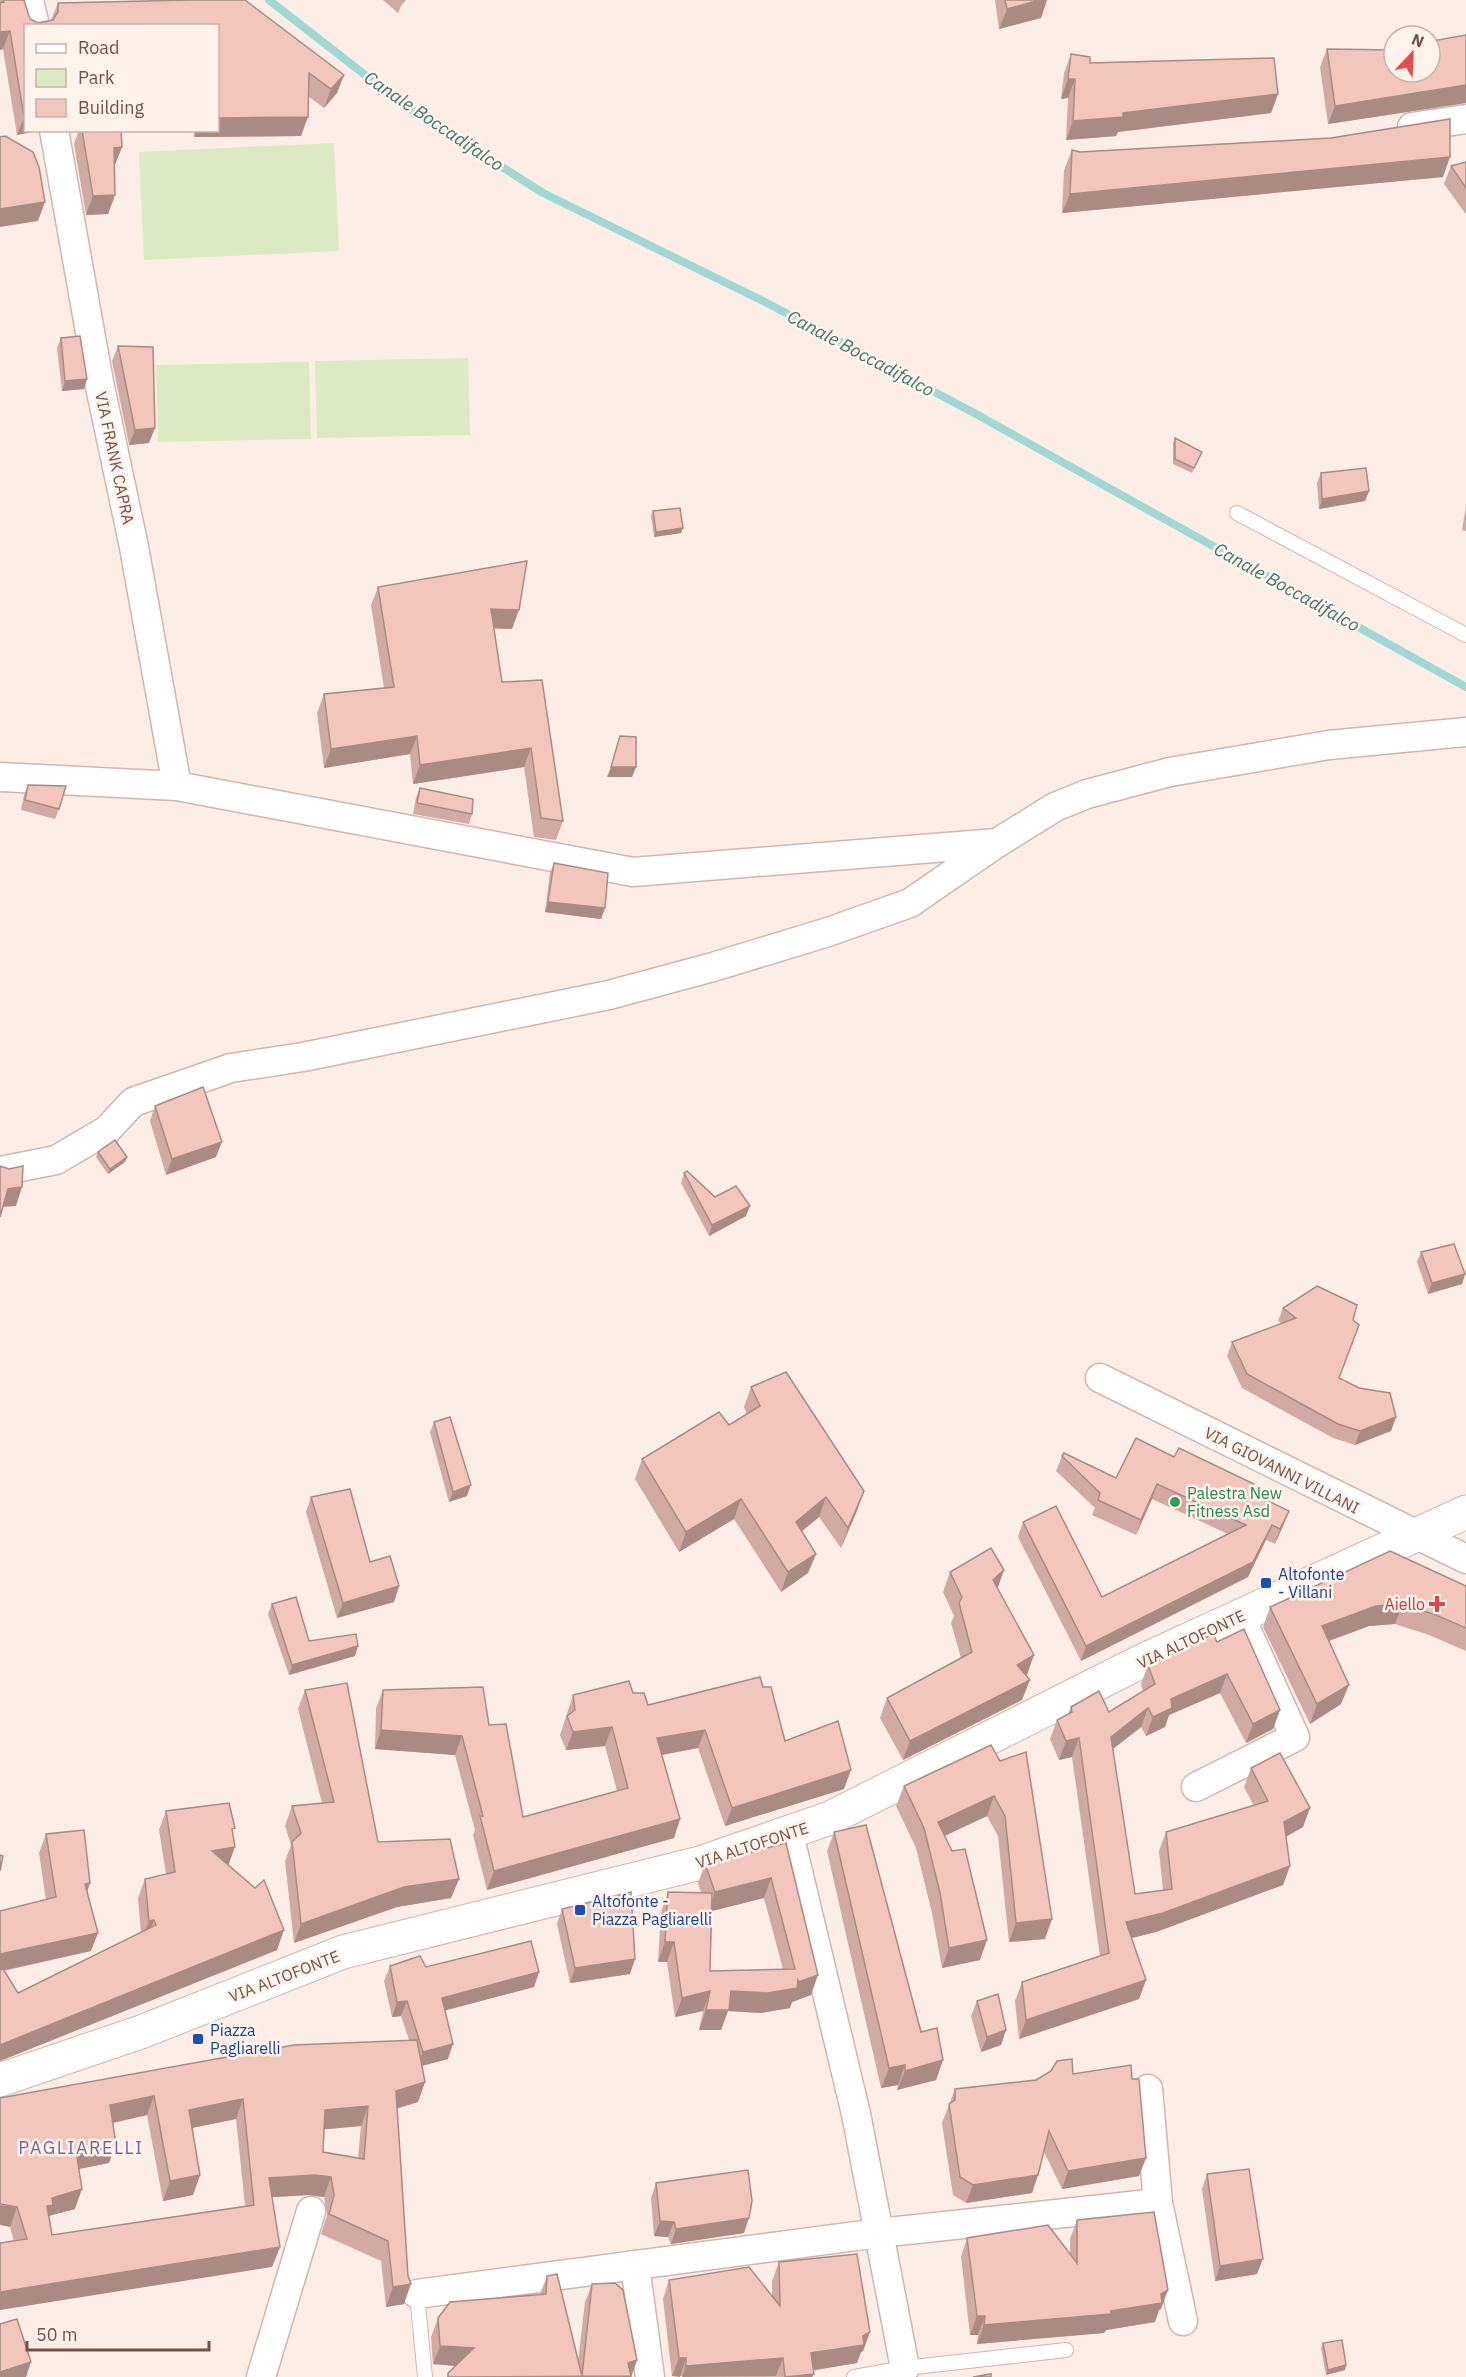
<svg xmlns="http://www.w3.org/2000/svg" width="1466" height="2377" viewBox="0 0 1466 2377" font-family="'IBM Plex Sans',sans-serif">
	<rect width="100%" height="100%" fill="#fceee6"/>
	<!-- green -->
	<g fill="#dceac4">
		<polygon points="334,143 339,251 144,260 139,152"/>
		<polygon points="468,358 470,435 317,438 315,361"/>
		<polygon points="309,362 311,439 158,442 156,365"/>
	</g>
	<g fill="none" stroke-linecap="round" stroke-linejoin="round">
		<!-- stream -->
		<polyline stroke="#a0d8d3" stroke-width="8" points="269,0 401,103 543,193 765,302 976,414 1466,687"/>
		<!-- service casing -->
		<g stroke="#d0b6ae" stroke-width="16">
			<g id="service">
				<polyline points="1237,513 1466,635"/>
				<polyline points="417,2294 425,2377"/>
				<polyline points="854,2377 905,2368 1066,2350"/>
			</g>
		</g>
		<!-- minor casing -->
		<g stroke="#d0b6ae" stroke-width="31">
			<g id="minor">
				<polyline points="29,0 35,26"/>
				<polyline points="1412,127 1466,119"/>
				<polyline points="54,130 99,382 134,547 177,786"/>
				<polyline points="0,777 177,786 633,872 997,843"/>
				<polyline points="0,1171 56,1160 107,1130 133,1102 231,1068 303,1057 609,995 713,967 828,932 910,903 997,843 1055,807 1087,794 1170,772 1329,745 1466,732"/>
				<polyline points="1100,1378 1466,1559"/>
				<polyline points="1196,1787 1295,1737 1240,1616"/>
				<polyline points="789,1834 856,2114 905,2368"/>
				<polyline points="1148,2089 1158,2203 1183,2321"/>
				<polyline points="635,2265 650,2377"/>
				<polyline points="417,2294 879,2233 1158,2203"/>
				<polyline points="261,2377 311,2211"/>
			</g>
		</g>
		<!-- tertiary casing -->
		<g stroke="#d0b6ae" stroke-width="35">
			<polyline id="tertiary" points="0,2080 141,2032 343,1952 700,1863 830,1818 1142,1661 1466,1512"/>
		</g>
		<!-- service -->
		<use href="#service" stroke="#fff" stroke-width="14"/>
		<!-- minor -->
		<use href="#minor" stroke="#fff" stroke-width="28"/>
		<!-- tertiary -->
		<use href="#tertiary" stroke="#fff" stroke-width="33"/>
	</g>
	<!-- wall -->
	<g fill="#d0aaa3" fill-rule="evenodd">
		<polygon points="0,0 24,0 30,19 38,23 51,20 58,3 183,0 245,0 344,75 337,93 324,108 308,96 301,136 194,137 194,130 218,130 218,26 26,26 26,130 38,130 17,135 3,49 0,50"/>
		<polygon points="383,0 406,0 401,6 398,13"/>
		<polygon points="995,0 1047,0 1041,18 999,29"/>
		<polygon points="1466,35 1466,103 1328,124 1320,67 1327,49 1430,72 1430,47 1432,41"/>
		<polygon points="1071,54 1090,63 1278,94 1271,113 1118,132 1116,136 1066,140 1068,98 1061,99 1064,73"/>
		<polygon points="79,130 121,130 122,147 114,165 115,195 108,214 86,215 74,144"/>
		<polygon points="1072,150 1080,152 1443,177 1062,213 1064,170"/>
		<polygon points="1466,162 1466,213 1465,213 1444,184 1451,166"/>
		<polygon points="61,338 87,379 84,389 62,391 57,348"/>
		<polygon points="118,346 149,443 129,445 112,361"/>
		<polygon points="1175,438 1202,452 1192,473 1173,464 1173,443"/>
		<polygon points="1321,473 1369,491 1365,501 1319,509 1317,483"/>
		<polygon points="1466,506 1466,531 1462,530"/>
		<polygon points="653,511 683,528 681,533 654,537 651,516"/>
		<polygon points="378,587 512,629 493,628 502,682 563,821 556,840 534,837 524,767 413,784 410,754 324,768 317,713 324,694 384,688 371,605"/>
		<polygon points="28,785 59,809 55,819 21,810 24,795"/>
		<polygon points="420,788 472,814 469,824 413,814 416,798"/>
		<polygon points="554,863 605,908 601,919 545,912 550,873"/>
		<polygon points="155,1106 216,1157 166,1175 150,1121"/>
		<polygon points="98,1152 127,1157 125,1162 108,1174 96,1157"/>
		<polygon points="684,1173 715,1197 746,1216 709,1236 681,1183"/>
		<polygon points="1421,1252 1465,1274 1462,1284 1428,1294 1417,1262"/>
		<polygon points="1317,1286 1339,1378 1396,1417 1391,1431 1355,1445 1333,1438 1242,1388 1227,1356 1232,1342 1281,1323 1278,1321 1283,1308"/>
		<polygon points="751,1387 864,1491 841,1548 819,1517 802,1531 816,1554 808,1573 781,1592 734,1519 679,1552 635,1479 642,1459 729,1425 747,1414 744,1407"/>
		<polygon points="434,1422 467,1496 449,1502 430,1432"/>
		<polygon points="1062,1456 1116,1478 1174,1457 1254,1484 1251,1492 1289,1511 1283,1526 1275,1544 1266,1540 1248,1577 1081,1661 1018,1537 1023,1522 1102,1597 1228,1534 1152,1499 1136,1535 1092,1515 1095,1508 1056,1471"/>
		<polygon points="311,1497 370,1562 399,1586 394,1602 337,1618 306,1512"/>
		<polygon points="950,1572 997,1587 1027,1675 1026,1676 1022,1700 903,1760 880,1718 887,1698 961,1658 951,1623 954,1616 943,1592"/>
		<polygon points="1466,1586 1466,1651 1429,1635 1395,1624 1369,1626 1329,1641 1341,1704 1310,1724 1263,1627 1270,1607"/>
		<polygon points="272,1604 309,1641 355,1656 289,1675 268,1614"/>
		<polygon points="1217,1642 1280,1710 1273,1729 1246,1743 1220,1693 1169,1715 1165,1727 1146,1736 1141,1727 1113,1749 1135,1894 1163,1890 1159,1851 1166,1832 1254,1806 1244,1787 1251,1768 1303,1827 1286,1836 1283,1885 1156,1932 1132,1938 1146,1980 1139,1999 1019,2039 1015,2001 1022,1982 1100,1956 1072,1757 1059,1760 1050,1739 1057,1720 1068,1714 1071,1707 1109,1712 1143,1691 1141,1684 1148,1665"/>
		<polygon points="305,1690 378,1842 459,1879 451,1898 397,1907 294,1943 285,1861 291,1845 285,1826 292,1806 322,1803 298,1709"/>
		<polygon points="383,1690 489,1725 523,1817 617,1791 605,1746 566,1750 560,1735 573,1695 633,1693 648,1705 785,1741 844,1789 725,1826 698,1748 662,1755 680,1819 674,1838 487,1890 473,1835 475,1830 455,1755 375,1749 376,1708"/>
		<polygon points="991,1745 1045,1939 1009,1942 998,1836 987,1816 945,1836 980,1960 942,1968 932,1913 916,1848 896,1806 904,1786"/>
		<polygon points="166,1811 233,1834 229,1865 277,1950 0,2061 0,1911 46,1900 39,1853 46,1834 90,1883 87,1892 91,1951 4,1971 18,1993 141,1932 138,1898 145,1879 166,1874 159,1830"/>
		<polygon points="834,1832 921,2032 943,2060 936,2080 897,2090 898,2085 881,2088 827,1851"/>
		<path d="M786 1843 811 1995 792 2002 790 2008 761 2013 728 2011 721 2030H699L703 2011 675 2017 667 1962H658L661 1912 668 1892 701 1893 698 1883 705 1864ZM764 1898 783 1969 710 1971 712 1911Z"/>
		<polygon points="562,1909 630,1974 570,1983 557,1924"/>
		<path d="M390 1966 539 1972 534 1987 445 2010 448 2059 422 2066 425 2082 418 2102 397 2108 404 2304 386 2307 381 2261 321 2234 327 2215 324 2197 308 2195 272 2197 280 2247 272 2267 14 2241 10 2227 0 2098 409 2040 401 2016 392 2017 384 1981ZM147 2115 163 2201 193 2195 200 2175 192 2128 236 2119 245 2206 52 2235 49 2216 75 2209 79 2169 109 2163 113 2123ZM361 2126 358 2158 323 2152 324 2129Z"/>
		<polygon points="977,2001 1006,2030 1001,2045 981,2052 971,2016"/>
		<polygon points="1132,2079 1146,2158 1139,2176 1062,2189 1044,2152 1038,2175 1032,2193 966,2203 953,2195 942,2123 955,2089 1036,2080"/>
		<polygon points="1207,2174 1257,2274 1215,2281 1202,2189"/>
		<polygon points="656,2183 744,2233 671,2244 668,2237 654,2236 651,2198"/>
		<polygon points="1077,2220 1161,2309 1159,2310 1155,2322 1106,2330 1104,2333 977,2344 978,2335 970,2335 961,2257 967,2238 1070,2254 1070,2239"/>
		<polygon points="779,2262 870,2332 863,2351 861,2352 857,2363 813,2370 814,2374 812,2377 672,2376 663,2299 669,2280 772,2296 772,2281"/>
		<polygon points="547,2276 578,2362 585,2302 592,2284 637,2360 631,2377 447,2377 448,2373 456,2366 433,2364 431,2337 438,2318 540,2294"/>
		<polygon points="1323,2343 1345,2370 1326,2375 1321,2348"/>
	</g>
	<!-- shaded-wall -->
	<g fill="#a98b84">
		<polygon points="1040,0 1047,0 1041,18 999,29 1007,9"/>
		<polygon points="10,31 3,49 0,50 0,32"/>
		<polygon points="344,75 337,93 324,108 331,89"/>
		<polygon points="1068,79 1075,79 1068,98 1061,99"/>
		<polygon points="1466,85 1466,103 1328,124 1335,106"/>
		<polygon points="1278,94 1271,113 1118,132 1116,136 1066,140 1073,121 1123,113"/>
		<polygon points="26,116 26,130 38,131 17,135 24,117"/>
		<polygon points="308,117 301,136 194,137 197,130 218,130 218,118"/>
		<polygon points="122,147 115,165 107,166 114,148"/>
		<polygon points="1450,157 1443,177 1062,213 1070,194"/>
		<polygon points="115,195 108,214 86,215 93,196"/>
		<polygon points="45,202 38,221 0,227 0,209"/>
		<polygon points="87,379 84,389 62,391 65,381"/>
		<polygon points="155,428 149,443 129,445 135,430"/>
		<polygon points="1369,491 1365,501 1319,509 1322,499"/>
		<polygon points="683,528 681,533 654,537 656,532"/>
		<polygon points="491,609 519,610 512,629 484,628"/>
		<polygon points="417,736 410,754 324,768 331,749"/>
		<polygon points="531,748 524,767 413,784 420,765"/>
		<polygon points="611,767 636,767 632,777 607,777"/>
		<polygon points="548,902 605,908 601,919 545,912"/>
		<polygon points="222,1142 216,1157 166,1175 172,1159"/>
		<polygon points="127,1157 125,1162 108,1174 110,1169"/>
		<polygon points="22,1187 16,1206 1,1207 8,1189"/>
		<polygon points="750,1206 746,1216 709,1236 712,1225"/>
		<polygon points="1465,1274 1462,1284 1428,1294 1432,1283"/>
		<polygon points="1396,1417 1391,1431 1355,1445 1360,1431"/>
		<polygon points="1157,1484 1152,1499 1136,1535 1141,1520"/>
		<polygon points="471,1485 467,1496 449,1502 453,1492"/>
		<polygon points="864,1491 857,1511 841,1548 848,1528"/>
		<polygon points="826,1497 819,1517 789,1542 796,1522"/>
		<polygon points="741,1499 734,1519 679,1552 686,1532"/>
		<polygon points="1289,1511 1283,1526 1275,1544 1280,1529"/>
		<polygon points="1272,1525 1266,1540 1248,1577 1081,1661 1086,1646"/>
		<polygon points="816,1554 808,1573 781,1592 788,1572"/>
		<polygon points="1004,1570 997,1590 993,1580"/>
		<polygon points="399,1586 394,1602 337,1618 343,1603"/>
		<polygon points="1402,1604 1395,1624 1369,1626 1315,1646 1322,1626 1376,1606"/>
		<polygon points="358,1646 355,1656 289,1675 292,1665"/>
		<polygon points="1034,1655 1027,1675 1010,1685 1017,1665"/>
		<polygon points="1227,1674 1220,1693 1169,1715 1165,1727 1146,1736 1153,1717 1171,1699"/>
		<polygon points="1030,1680 1022,1700 903,1760 910,1741"/>
		<polygon points="1349,1685 1341,1704 1310,1724 1317,1704"/>
		<polygon points="1148,1708 1141,1727 1104,1756 1111,1737"/>
		<polygon points="1280,1710 1273,1729 1246,1743 1253,1724"/>
		<polygon points="612,1727 605,1746 566,1750 573,1732"/>
		<polygon points="381,1730 462,1736 455,1755 375,1749"/>
		<polygon points="705,1730 698,1748 650,1757 657,1738"/>
		<polygon points="1079,1738 1072,1757 1059,1760 1066,1741"/>
		<polygon points="851,1770 844,1789 725,1826 732,1808"/>
		<polygon points="994,1796 987,1816 931,1842 938,1822"/>
		<polygon points="1310,1808 1303,1827 1277,1842 1284,1822"/>
		<polygon points="680,1819 674,1838 487,1890 494,1871"/>
		<polygon points="235,1847 228,1866 212,1851"/>
		<polygon points="1290,1866 1283,1885 1156,1932 1119,1941 1126,1922"/>
		<polygon points="771,1878 764,1898 708,1912 715,1892"/>
		<polygon points="459,1879 451,1898 397,1907 294,1943 301,1924 404,1887"/>
		<polygon points="90,1883 83,1902 85,1884"/>
		<polygon points="1052,1919 1045,1939 1009,1942 1016,1923"/>
		<polygon points="154,1920 147,1939 142,1940 149,1921"/>
		<polygon points="284,1930 277,1950 0,2061 0,2045"/>
		<polygon points="98,1933 91,1951 0,1971 0,1954"/>
		<polygon points="987,1940 980,1960 942,1968 949,1948"/>
		<polygon points="665,1942 674,1942 667,1962 658,1962"/>
		<polygon points="635,1959 630,1974 570,1983 575,1968"/>
		<polygon points="539,1972 534,1987 436,2013 442,1998"/>
		<polygon points="818,1975 811,1995 792,2002 790,2008 761,2013 728,2011 721,2030 699,2030 706,2010 731,1991 797,1988 799,1982"/>
		<polygon points="1146,1980 1139,1999 1019,2039 1026,2020"/>
		<polygon points="710,1991 703,2011 675,2017 682,1998"/>
		<polygon points="407,2001 401,2016 392,2017 397,2002"/>
		<polygon points="1006,2030 1001,2045 981,2052 987,2037"/>
		<polygon points="453,2044 448,2059 417,2067 423,2052"/>
		<polygon points="943,2060 936,2080 897,2090 905,2071"/>
		<polygon points="905,2065 898,2085 881,2088 889,2068"/>
		<polygon points="425,2082 418,2102 389,2111 396,2091"/>
		<polygon points="154,2096 147,2115 103,2125 110,2105"/>
		<polygon points="243,2099 236,2119 182,2130 189,2110"/>
		<polygon points="368,2106 361,2126 318,2130 325,2110"/>
		<polygon points="116,2144 109,2163 69,2171 76,2151"/>
		<polygon points="1146,2158 1139,2176 1062,2189 1068,2171"/>
		<polygon points="200,2175 193,2195 163,2201 170,2181"/>
		<polygon points="315,2175 331,2177 324,2197 308,2195 261,2198 269,2178"/>
		<polygon points="1038,2175 1032,2193 966,2203 973,2185"/>
		<polygon points="82,2189 75,2209 48,2216 47,2206 52,2198"/>
		<polygon points="0,2205 17,2207 10,2227 0,2225"/>
		<polygon points="749,2218 744,2233 671,2244 676,2229"/>
		<polygon points="660,2221 674,2222 668,2237 654,2236"/>
		<polygon points="280,2247 272,2267 0,2310 0,2292"/>
		<polygon points="1263,2259 1257,2274 1215,2281 1220,2266"/>
		<polygon points="411,2284 404,2304 386,2307 393,2287"/>
		<polygon points="1168,2290 1161,2309 1159,2310 1155,2322 1106,2330 1104,2333 977,2344 984,2325 1111,2311 1161,2294"/>
		<polygon points="977,2316 985,2316 978,2335 970,2335"/>
		<polygon points="870,2332 863,2351 861,2352 857,2363 804,2372 811,2353 863,2336"/>
		<polygon points="440,2346 474,2348 468,2367 433,2364"/>
		<polygon points="679,2358 686,2358 680,2377 672,2376"/>
		<polygon points="783,2358 776,2376 682,2377 686,2366"/>
		<polygon points="637,2360 631,2377 623,2377 628,2363"/>
		<polygon points="31,2362 26,2377 0,2377 0,2372"/>
		<polygon points="1346,2365 1345,2370 1326,2375 1328,2370"/>
		<polygon points="814,2374 812,2377 792,2377"/>
	</g>
	<!-- building -->
	<g fill="#f2c6bd" stroke="#a98b84" stroke-width="1.5" fill-rule="evenodd">
		<polygon points="3,0 24,0 30,19 38,23 53,20 58,12 58,3 190,0 245,0 344,75 331,89 309,73 308,117 218,118 218,26 26,26 26,116 24,117 10,31 0,32 0,3 4,2"/>
		<polygon points="1005,0 1040,0 1007,9"/>
		<polygon points="1466,35 1466,85 1335,106 1327,49 1394,50 1394,72 1430,72 1430,51 1433,51 1432,41"/>
		<polygon points="1071,54 1090,57 1090,63 1274,58 1278,94 1123,113 1123,117 1073,121 1075,79 1068,79"/>
		<polygon points="1450,119 1450,157 1070,194 1072,150 1080,152 1331,138"/>
		<polygon points="82,130 121,130 122,147 114,148 115,195 93,196"/>
		<polygon points="5,136 33,152 39,167 45,202 0,209 0,137"/>
		<polygon points="1466,162 1466,188 1451,166"/>
		<polygon points="80,336 87,379 65,381 61,338"/>
		<polygon points="118,346 153,347 155,428 135,430"/>
		<polygon points="1175,438 1202,452 1194,468 1175,459"/>
		<polygon points="1366,468 1369,491 1322,499 1321,473"/>
		<polygon points="680,508 683,528 656,532 653,511"/>
		<polygon points="527,561 519,610 491,609 502,682 542,680 563,821 541,818 531,748 420,765 417,736 331,749 324,694 394,687 378,587"/>
		<polygon points="620,736 636,737 636,767 611,767"/>
		<polygon points="28,785 66,786 59,809 25,800"/>
		<polygon points="420,788 473,799 472,814 417,803"/>
		<polygon points="554,863 608,873 605,908 548,902"/>
		<polygon points="203,1087 222,1142 172,1159 155,1106"/>
		<polygon points="115,1140 127,1157 110,1169 98,1152"/>
		<polygon points="0,1166 9,1169 23,1166 22,1187 8,1189 0,1217"/>
		<polygon points="687,1171 715,1197 736,1186 750,1206 712,1225 684,1173"/>
		<polygon points="1454,1244 1465,1274 1432,1283 1421,1252"/>
		<polygon points="1317,1286 1357,1305 1353,1320 1359,1325 1339,1378 1359,1388 1390,1393 1396,1417 1360,1431 1338,1424 1247,1374 1232,1342 1296,1318 1283,1308"/>
		<polygon points="786,1372 864,1491 848,1528 826,1497 796,1522 816,1554 788,1572 741,1499 686,1532 642,1459 719,1412 729,1425 760,1406 751,1387"/>
		<polygon points="450,1417 471,1485 453,1492 434,1422"/>
		<polygon points="1136,1438 1174,1457 1179,1448 1254,1484 1250,1492 1289,1511 1280,1529 1272,1525 1253,1562 1086,1646 1023,1522 1056,1506 1102,1597 1246,1525 1157,1484 1141,1520 1098,1500 1100,1493 1062,1456 1064,1453 1116,1478"/>
		<polygon points="350,1489 370,1562 390,1556 399,1586 343,1603 311,1497"/>
		<polygon points="991,1548 1004,1570 993,1580 1034,1655 1017,1665 1030,1680 910,1741 887,1698 972,1652 959,1603 962,1597 950,1572"/>
		<polygon points="1390,1551 1466,1586 1466,1628 1436,1615 1402,1604 1376,1606 1322,1626 1349,1685 1317,1704 1270,1607"/>
		<polygon points="296,1597 309,1641 356,1634 358,1646 292,1665 272,1604"/>
		<polygon points="1244,1629 1280,1710 1253,1724 1227,1674 1171,1699 1172,1708 1153,1717 1148,1708 1111,1737 1135,1894 1172,1889 1166,1832 1268,1801 1251,1768 1280,1753 1310,1808 1284,1822 1290,1866 1163,1913 1126,1922 1146,1980 1026,2020 1022,1982 1109,1953 1079,1738 1066,1741 1057,1720 1072,1712 1071,1707 1099,1691 1109,1712 1155,1684 1148,1665 1213,1634 1217,1642"/>
		<polygon points="760,1677 763,1687 771,1687 785,1741 838,1721 851,1770 732,1808 705,1730 657,1738 680,1819 494,1871 480,1816 483,1816 462,1736 381,1730 383,1690 483,1687 489,1725 506,1724 523,1817 628,1788 612,1727 573,1732 567,1716 575,1710 573,1695 629,1681 633,1693 644,1693 648,1705"/>
		<polygon points="347,1683 378,1842 450,1839 459,1879 404,1887 301,1924 292,1842 301,1833 292,1806 334,1802 305,1690"/>
		<polygon points="991,1745 1000,1761 1026,1752 1052,1919 1016,1923 1005,1816 994,1796 938,1822 952,1851 965,1849 987,1940 949,1948 940,1893 924,1828 904,1786"/>
		<polygon points="229,1803 235,1828 232,1829 235,1847 212,1851 255,1888 264,1880 284,1930 0,2045 0,1970 3,1969 18,1993 156,1925 154,1920 149,1921 145,1879 175,1872 166,1811"/>
		<polygon points="866,1825 921,2032 937,2028 943,2060 905,2071 905,2065 889,2068 834,1832"/>
		<polygon points="84,1830 90,1883 85,1884 98,1933 0,1954 0,1911 56,1897 46,1834"/>
		<polygon points="786,1843 818,1975 799,1982 798,1980 797,1988 768,1993 731,1991 729,2010 706,2010 710,1991 682,1998 674,1942 665,1942 668,1892 712,1893 710,1971 795,1969 771,1878 715,1892 705,1864"/>
		<polygon points="0,1855 3,1856 0,1871"/>
		<polygon points="631,1892 635,1959 575,1968 562,1909"/>
		<polygon points="531,1941 539,1972 442,1998 453,2044 423,2052 407,2001 397,2002 390,1966 420,1956 426,1967"/>
		<polygon points="998,1994 1006,2030 987,2037 977,2001"/>
		<path d="M417 2040 425 2082 396 2091 408 2276 411 2284 393 2287 388 2241 329 2214 334 2195 331 2177 315 2175 269 2178 280 2247 0 2292V2243L27 2239 17 2207 0 2204V2098L294 2045ZM154 2096 170 2181 200 2175 189 2110 243 2099 254 2205 52 2235 47 2206 53 2205 52 2198 82 2189 76 2151 116 2144 110 2105ZM368 2106 364 2159 323 2152 325 2110Z"/>
		<polygon points="1072,2059 1073,2074 1131,2065 1132,2079 1139,2079 1146,2158 1068,2171 1049,2131 1038,2175 973,2185 960,2177 949,2104 955,2100 955,2089 1036,2080 1051,2071 1057,2061"/>
		<polygon points="1249,2169 1263,2259 1220,2266 1207,2174"/>
		<polygon points="748,2170 752,2201 749,2218 676,2229 674,2222 660,2221 656,2183"/>
		<polygon points="1154,2212 1168,2290 1161,2294 1162,2303 1111,2311 1111,2314 984,2325 985,2316 977,2316 967,2238 1048,2225 1077,2263 1077,2220"/>
		<polygon points="857,2254 870,2332 863,2336 864,2345 811,2353 814,2374 785,2377 783,2358 686,2366 686,2358 679,2358 669,2280 749,2267 780,2306 779,2262"/>
		<polygon points="557,2274 582,2376 592,2284 615,2283 623,2290 637,2360 628,2363 631,2376 448,2377 448,2373 474,2348 440,2346 438,2318 450,2302 546,2294 547,2276"/>
		<polygon points="17,2319 31,2362 0,2372 0,2324"/>
		<polygon points="1342,2340 1346,2365 1328,2370 1323,2343"/>
		<polygon points="991,2374 991,2377 973,2377"/>
	</g>
	<!-- markers -->
	<circle fill="#2e9e5b" stroke="#fff3ec" stroke-width="2" cx="1175" cy="1502" r="6"/>
	<g fill="#1a4fb4" stroke="#fff3ec" stroke-width="2">
		<rect x="1260" y="1577" width="12" height="12" rx="3"/>
		<rect x="574" y="1904" width="12" height="12" rx="3"/>
		<rect x="192" y="2033" width="12" height="12" rx="3"/>
	</g>
	<path fill="#e0444e" stroke="#fff3ec" stroke-width="2" d="M1434 1595h6v6h6v6h-6v6h-6v-6h-6v-6h6z"/>
	<g text-anchor="middle" dominant-baseline="central" stroke-width="5" stroke-linejoin="round" paint-order="stroke">
		<!-- street labels -->
		<g font-size="16" fill="#75504a" stroke="#fff3ec">
			<text transform="translate(115 458) rotate(78)">VIA FRANK CAPRA</text>
			<text transform="translate(1282 1470) rotate(27)">VIA GIOVANNI VILLANI</text>
			<text transform="translate(1191 1639) rotate(-25)">VIA ALTOFONTE</text>
			<text transform="translate(752 1845) rotate(-18)">VIA ALTOFONTE</text>
			<text transform="translate(284 1976) rotate(-21)">VIA ALTOFONTE</text>
		</g>
		<!-- leisure labels -->
		<g font-size="16" fill="#27864d" stroke="#fff3ec" text-anchor="start">
			<text x="1187" y="1493">Palestra New<tspan x="1187" dy="18">Fitness Asd</tspan></text>
		</g>
		<!-- transit labels -->
		<g font-size="16" fill="#164399" stroke="#fff3ec" text-anchor="start">
			<text x="1278" y="1574">Altofonte<tspan x="1278" dy="18">- Villani</tspan></text>
			<text x="592" y="1901">Altofonte -<tspan x="592" dy="18">Piazza Pagliarelli</tspan></text>
			<text x="210" y="2030">Piazza<tspan x="210" dy="18">Pagliarelli</tspan></text>
		</g>
		<!-- health labels -->
		<g font-size="16" fill="#be3a42" stroke="#fff3ec" text-anchor="end">
			<text x="1425" y="1604">Aiello</text>
		</g>
		<!-- water labels -->
		<g font-size="18" font-style="italic" fill="#3b7470" stroke="#fff3ec">
			<text transform="translate(434 121) rotate(34)">Canale Boccadifalco</text>
			<text transform="translate(861 353) rotate(28)">Canale Boccadifalco</text>
			<text transform="translate(1287 587) rotate(29)">Canale Boccadifalco</text>
		</g>
		<!-- neighbourhood labels -->
		<g font-size="18" letter-spacing="1.5" fill="#7c6699" stroke="#fff3ec">
			<text x="81" y="2147">PAGLIARELLI</text>
		</g>
	</g>
	<!-- legend -->
	<rect x="24" y="24" width="195" height="108" fill="#fff3ec" stroke="#c8b2ab" stroke-width="1.5"/>
	<rect x="36" y="44" width="30" height="9" fill="#ffffff" stroke="#c8b2ab" stroke-width="1.5"/>
	<text x="78" y="54" font-size="18" fill="#75504a">Road</text>
	<rect x="36" y="69" width="30" height="18" fill="#dceac4" stroke="#c8b2ab" stroke-width="1.5"/>
	<text x="78" y="84" font-size="18" fill="#75504a">Park</text>
	<rect x="36" y="99" width="30" height="18" fill="#f2c6bd" stroke="#c8b2ab" stroke-width="1.5"/>
	<text x="78" y="114" font-size="18" fill="#75504a">Building</text>
	<!-- north arrow -->
	<g transform="translate(1412 54) rotate(23)"><circle r="28" fill="#fff3ec" stroke="#c8b2ab" stroke-width="1.5"/>
	<path d="M0-4.5L10 22L0 15L-10 22Z" fill="#e64b4e"/>
	<text y="-9" font-size="16" font-weight="bold" text-anchor="middle" fill="#75504a">N</text>
	</g>
	<!-- scale -->
	<path d="M27 2341v9h182v-9" fill="none" stroke="#75504a" stroke-width="3"/>
	<text x="36" y="2341" font-size="18" fill="#75504a" stroke="#fff3ec" stroke-width="4.5" paint-order="stroke">50 m</text>
</svg>
